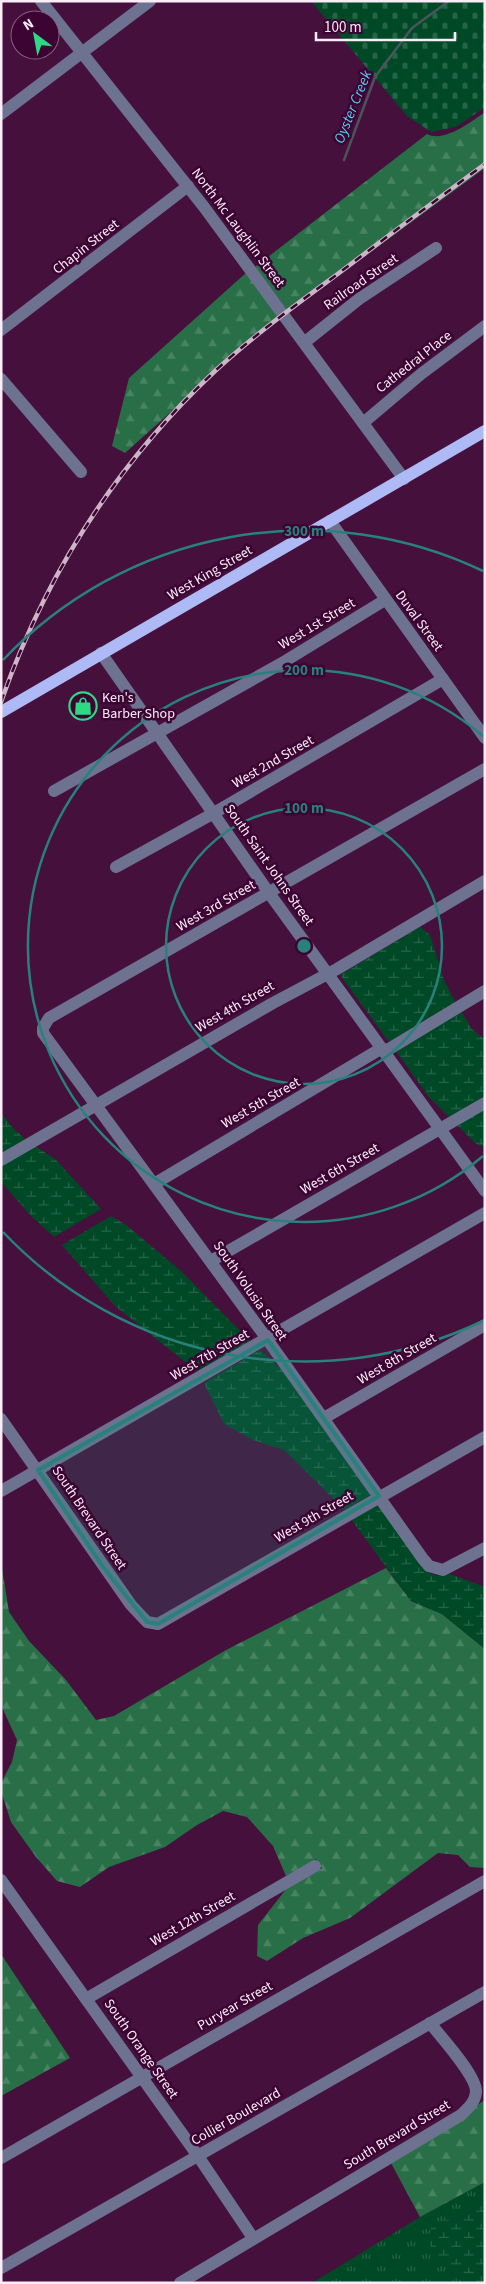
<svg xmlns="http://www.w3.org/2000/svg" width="486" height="2284" viewBox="0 0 486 2284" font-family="'Source Sans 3',sans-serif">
	<defs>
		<pattern id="grass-tufts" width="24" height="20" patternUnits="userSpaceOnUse" patternTransform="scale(1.25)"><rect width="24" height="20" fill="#004927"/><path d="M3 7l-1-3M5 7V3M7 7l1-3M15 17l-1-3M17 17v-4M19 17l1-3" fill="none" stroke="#266447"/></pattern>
		<pattern id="forest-firs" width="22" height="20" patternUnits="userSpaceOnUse" patternTransform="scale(1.25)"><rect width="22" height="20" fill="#286f47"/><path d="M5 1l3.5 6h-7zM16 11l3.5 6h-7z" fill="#488462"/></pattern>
		<pattern id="wetland-marsh" width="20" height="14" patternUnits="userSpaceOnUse" patternTransform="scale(1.25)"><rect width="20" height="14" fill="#004927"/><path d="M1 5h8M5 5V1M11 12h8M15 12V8" fill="none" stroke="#266447"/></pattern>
		<pattern id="cemetery-stones" width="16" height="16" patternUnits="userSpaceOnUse" patternTransform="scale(1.25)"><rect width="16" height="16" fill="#004927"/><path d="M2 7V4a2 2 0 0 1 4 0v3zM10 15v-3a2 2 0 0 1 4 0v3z" fill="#266447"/></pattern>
	</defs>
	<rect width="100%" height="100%" fill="#46103d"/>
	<!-- grass -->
	<polygon fill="url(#grass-tufts)" points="485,2182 485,2203 463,2217 444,2220 448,2269 464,2283 312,2283 420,2217"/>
	<!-- forest -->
	<g fill="url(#forest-firs)">
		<path d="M485 112V168L289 312 255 267 427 134C444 143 471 122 485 112Z"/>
		<polygon points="247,272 281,318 249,342 125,453 112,446 129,378"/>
		<polygon points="1,1562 9,1612 29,1641 66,1680 96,1720 114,1716 226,1650 386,1568 411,1601 442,1614 485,1649 485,1868 470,1867 458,1855 438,1853 350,1918 303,1938 267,1961 257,1956 258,1925 287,1888 322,1868 316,1859 286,1876 273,1846 247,1817 223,1811 197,1825 165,1847 109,1867 80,1887 57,1881 36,1857 11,1822 1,1791 1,1783 12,1762 17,1740 1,1705"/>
		<polygon points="1,1954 70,2058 1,2096"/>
		<polygon points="485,2100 485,2182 420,2217 391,2163"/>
	</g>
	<!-- wetland -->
	<g fill="url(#wetland-marsh)">
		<polygon points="420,927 430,935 444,980 455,1002 389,1042 340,975"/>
		<polygon points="461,1011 472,1029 485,1040 485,1096 449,1117 428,1096 396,1051"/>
		<polygon points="485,1109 485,1147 476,1144 457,1125"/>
		<polygon points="1,1113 13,1128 26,1140 1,1154"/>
		<polygon points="35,1146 55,1159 101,1209 54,1237 32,1217 1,1182 1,1166"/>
		<polygon points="111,1216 126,1225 181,1271 252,1343 199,1373 115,1306 62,1245"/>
		<polygon points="260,1350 286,1374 372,1494 345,1510 284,1450 253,1440 224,1424 204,1383"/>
		<polygon points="378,1503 431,1574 438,1576 450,1574 485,1587 485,1649 442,1614 411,1601 351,1519"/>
		<polygon points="485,2203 485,2283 464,2283 441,2263 427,2240 432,2226 444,2220 463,2217"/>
	</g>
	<!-- cemetery -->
	<polygon fill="url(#cemetery-stones)" points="311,1 485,1 485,107 456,127 431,132 407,116"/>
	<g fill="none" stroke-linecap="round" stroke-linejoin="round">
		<!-- stream -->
		<polyline stroke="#4b545b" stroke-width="2.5" points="344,160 375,77 412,28 449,1"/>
		<!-- minor -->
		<g stroke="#6c728f" stroke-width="12">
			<polyline points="41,1 204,207 404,479"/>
			<polyline points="1,114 150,1"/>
			<polyline points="1,330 188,186"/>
			<polyline points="305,342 359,299 436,248"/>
			<polyline points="1,379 81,472"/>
			<polyline points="363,423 421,374 485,326"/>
			<polyline points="330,521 485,738"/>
			<polyline points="101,653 269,893 485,1191"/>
			<polyline points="485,769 49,1018 43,1028 43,1033 262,1332 423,1559 429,1566 443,1570 485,1548"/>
			<polyline points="54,791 282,663 385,600"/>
			<polyline points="116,867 214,813 443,679"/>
			<polyline points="384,1052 485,991"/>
			<polyline points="1,1160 273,1003 337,969 485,881"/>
			<polyline points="154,1184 382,1048"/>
			<polyline points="211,1261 485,1103"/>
			<polyline points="324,1418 485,1325"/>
			<polyline points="1,1419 131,1605 147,1622 158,1624 485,1437"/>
			<polyline points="1,1491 485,1213"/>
			<polyline points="1,1880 198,2156 253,2238"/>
			<polyline points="86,1999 315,1866"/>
			<polyline points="1,2158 485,1881"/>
			<polyline points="1,2268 485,1992"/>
			<path d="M180 2283 461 2115C468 2108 475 2103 476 2092 477 2076 441 2037 430 2023"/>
		</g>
		<!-- major -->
		<polyline stroke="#aebaf6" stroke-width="12" points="1,712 485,431"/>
		<!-- rail casing -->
		<g stroke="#cdb5c8" stroke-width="4.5">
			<path id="rail" d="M1 702C45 576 117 463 215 371 254 335 297 304 339 273 388 236 436 200 485 164"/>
		</g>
		<!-- rail -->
		<use href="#rail" stroke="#3b0433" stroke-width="2.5" stroke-dasharray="8" stroke-linecap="butt"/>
	</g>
	<!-- marked area -->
	<path fill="#27827c" fill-opacity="0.2" stroke="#27827c" stroke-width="4" stroke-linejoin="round" d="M268 1340 379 1496 158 1624 147 1622 103 1567 38 1470Z"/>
	<!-- distance rings -->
	<g fill="none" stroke="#27827c" stroke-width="2.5">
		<circle cx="304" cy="946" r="138"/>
		<path d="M483 1156A276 276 0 1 1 483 736"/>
		<path d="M483 1321A415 415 0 0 1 3 1232M3 660A415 415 0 0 1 483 571"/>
	</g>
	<!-- icons -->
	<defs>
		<g id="shop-ring" transform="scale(1.4375)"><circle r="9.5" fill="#3b0433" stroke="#2fd883" stroke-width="1.5"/><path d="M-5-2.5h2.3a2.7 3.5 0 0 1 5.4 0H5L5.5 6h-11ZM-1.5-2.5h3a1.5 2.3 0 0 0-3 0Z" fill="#2fd883"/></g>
	</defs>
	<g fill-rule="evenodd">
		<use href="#shop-ring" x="83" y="706"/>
	</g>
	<g text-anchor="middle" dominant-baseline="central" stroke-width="5" stroke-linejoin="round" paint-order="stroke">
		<!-- street labels -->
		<g font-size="14" fill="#fbedf7" stroke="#3b0433">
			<text transform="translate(238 228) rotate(53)">North Mc Laughlin Street</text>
			<text transform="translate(86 247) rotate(-38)">Chapin Street</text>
			<text transform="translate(361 282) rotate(-35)">Railroad Street</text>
			<text transform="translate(414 362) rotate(-38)">Cathedral Place</text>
			<text transform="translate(210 573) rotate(-30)">West King Street</text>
			<text transform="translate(419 621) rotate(54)">Duval Street</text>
			<text transform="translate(317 624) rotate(-31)">West 1st Street</text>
			<text transform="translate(273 762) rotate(-30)">West 2nd Street</text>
			<text transform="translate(269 865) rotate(55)">South Saint Johns Street</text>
			<text transform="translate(216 906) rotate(-30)">West 3rd Street</text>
			<text transform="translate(235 1007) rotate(-30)">West 4th Street</text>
			<text transform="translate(261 1103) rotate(-30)">West 5th Street</text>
			<text transform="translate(340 1169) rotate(-30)">West 6th Street</text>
			<text transform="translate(250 1291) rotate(55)">South Volusia Street</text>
			<text transform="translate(210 1355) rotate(-30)">West 7th Street</text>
			<text transform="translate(397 1359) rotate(-30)">West 8th Street</text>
			<text transform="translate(314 1517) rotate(-30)">West 9th Street</text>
			<text transform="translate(89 1518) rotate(56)">South Brevard Street</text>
			<text transform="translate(193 1919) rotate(-30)">West 12th Street</text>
			<text transform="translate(235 2006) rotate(-30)">Puryear Street</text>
			<text transform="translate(141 2049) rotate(55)">South Orange Street</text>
			<text transform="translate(236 2117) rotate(-30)">Collier Boulevard</text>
			<text transform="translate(397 2135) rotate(-31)">South Brevard Street</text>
		</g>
		<!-- poi labels -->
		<g font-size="14" fill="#fbedf7" stroke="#3b0433" text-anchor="start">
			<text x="102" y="698">Ken's<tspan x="102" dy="16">Barber Shop</tspan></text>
		</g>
		<!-- water labels -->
		<g font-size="15" font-style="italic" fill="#55d0ec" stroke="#3b0433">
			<text transform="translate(353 107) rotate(-68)">Oyster Creek</text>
		</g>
	</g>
	<circle cx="304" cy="946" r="8" fill="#27827c" stroke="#3b0433" stroke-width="2.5"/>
	<g font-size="15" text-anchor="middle" font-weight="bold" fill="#27827c" stroke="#3b0433" stroke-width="5" stroke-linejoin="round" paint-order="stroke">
		<text x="304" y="536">300 m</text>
		<text x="304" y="675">200 m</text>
		<text x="304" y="813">100 m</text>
	</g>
	<!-- border -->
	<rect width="486" height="2284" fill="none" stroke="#fbedf7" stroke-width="5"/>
	<!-- north arrow -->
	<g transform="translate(35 35) rotate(328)"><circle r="24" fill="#3b0433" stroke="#886181"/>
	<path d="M0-4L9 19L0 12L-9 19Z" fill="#2fd883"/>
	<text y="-8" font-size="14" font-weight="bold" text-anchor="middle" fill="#fbedf7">N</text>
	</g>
	<!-- scale -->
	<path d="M316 32v8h139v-8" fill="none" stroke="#fbedf7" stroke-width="2.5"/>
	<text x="324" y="32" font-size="15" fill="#fbedf7" stroke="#3b0433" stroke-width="4" paint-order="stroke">100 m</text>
</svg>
